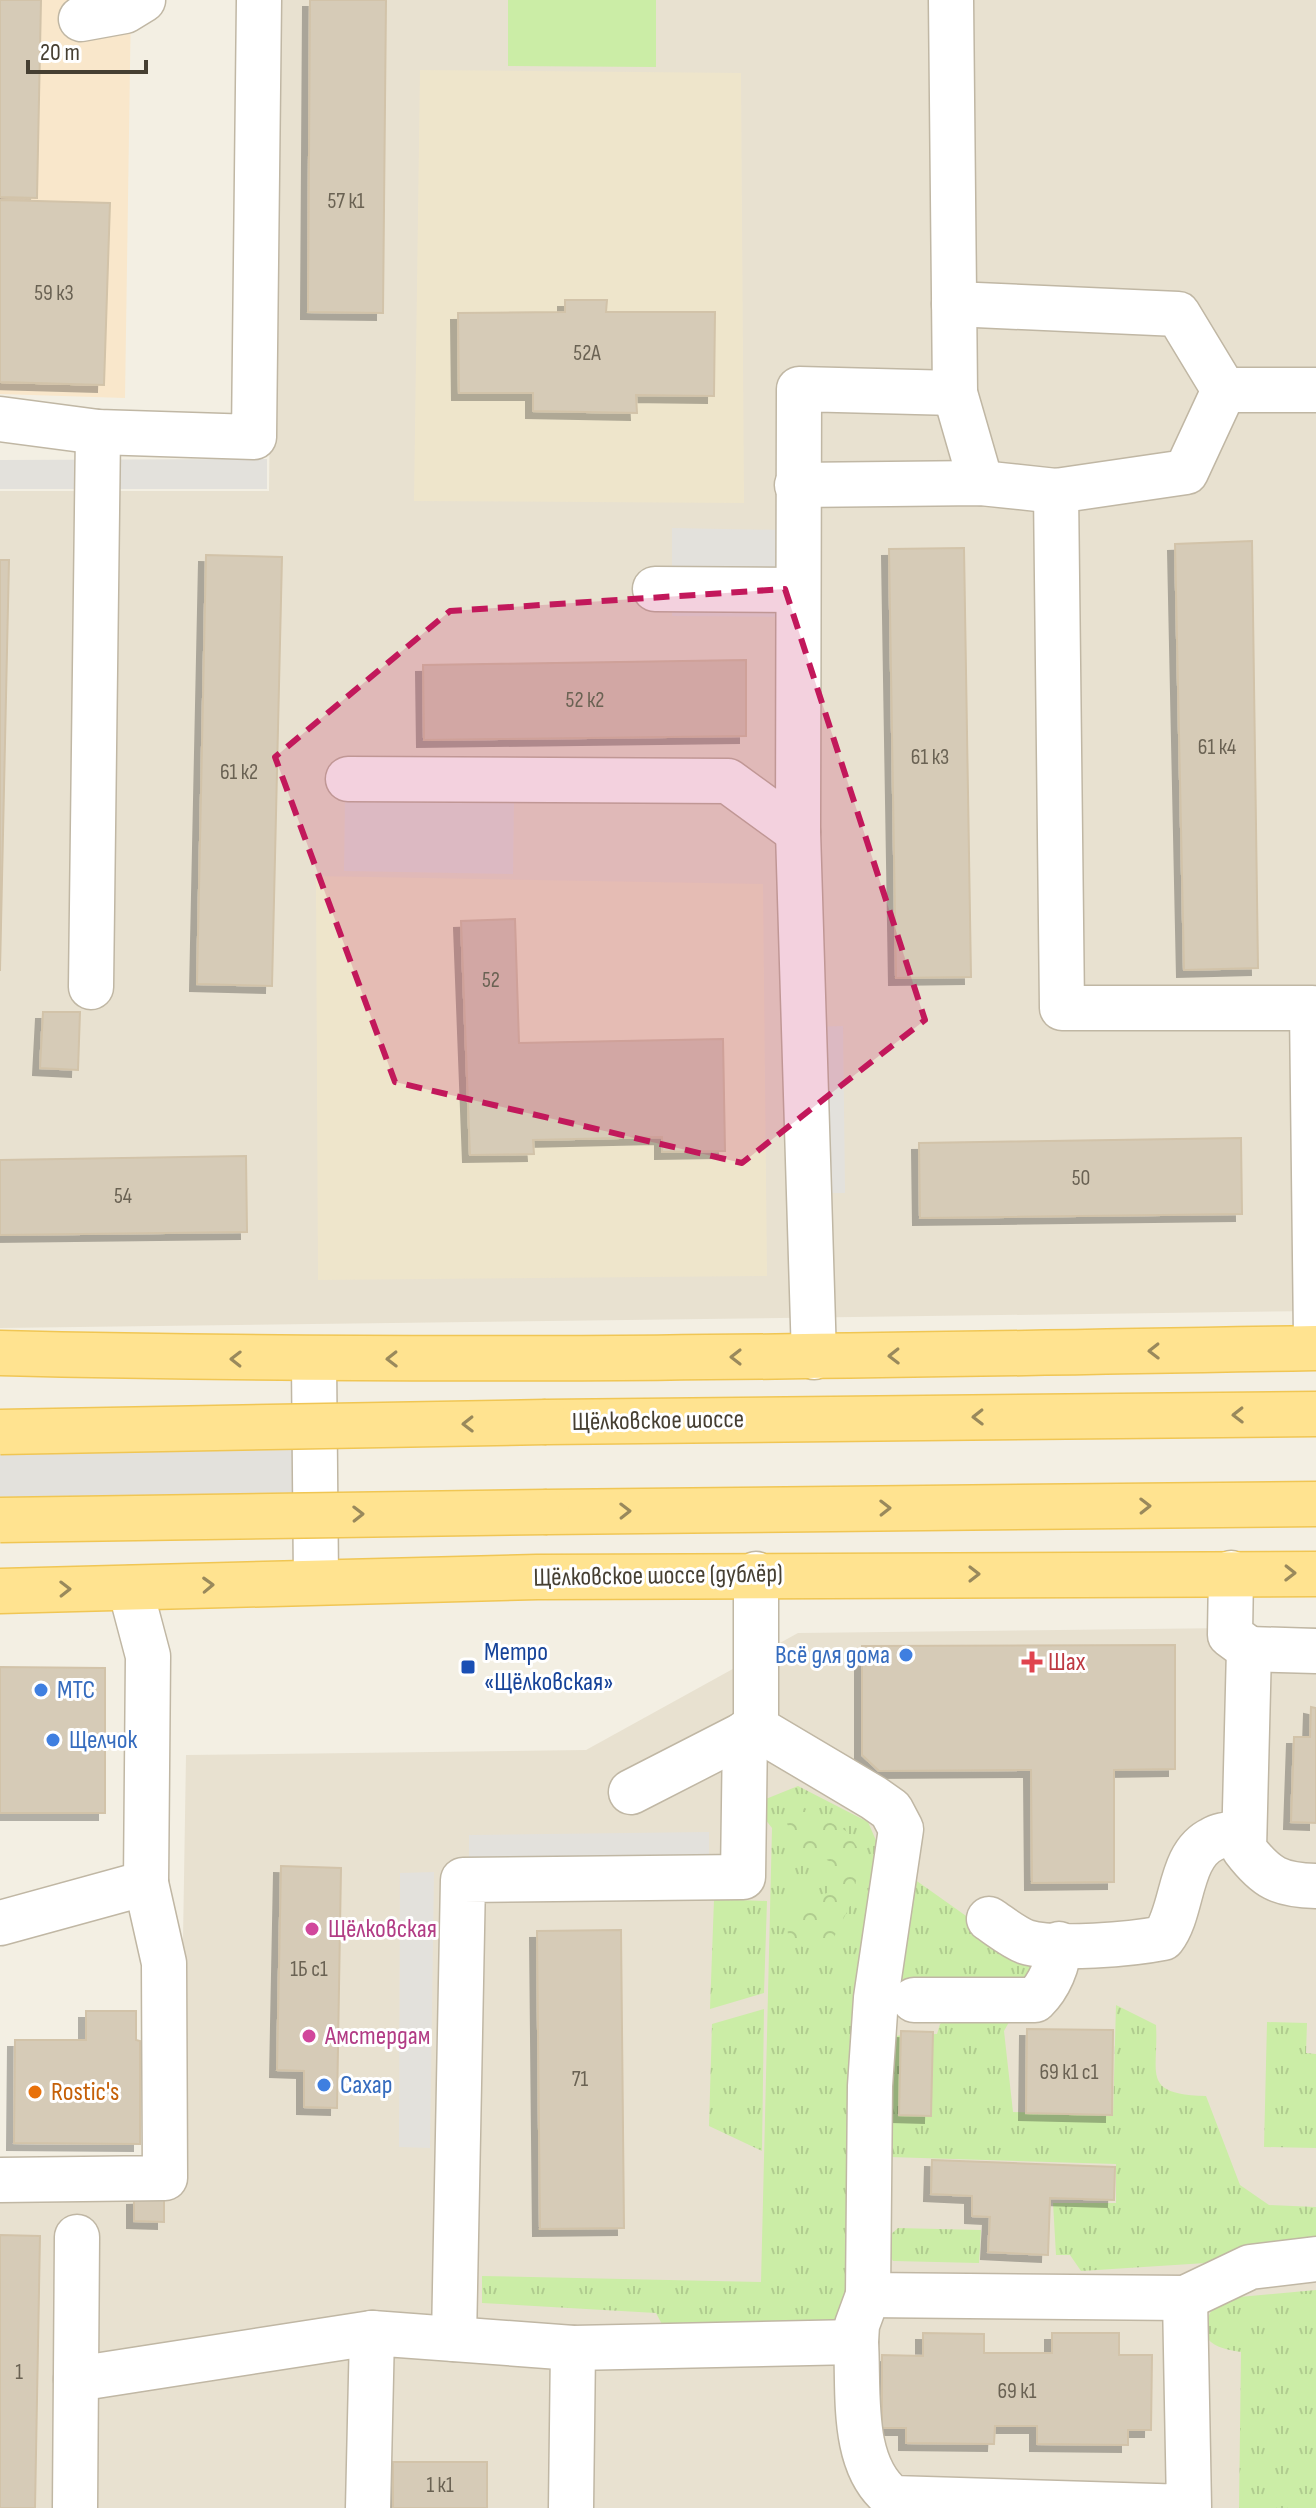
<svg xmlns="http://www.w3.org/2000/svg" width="1316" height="2508" viewBox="0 0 1316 2508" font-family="'Sofia Sans Condensed',sans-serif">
	<defs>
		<pattern id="grass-tufts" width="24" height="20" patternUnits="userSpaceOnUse" patternTransform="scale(2)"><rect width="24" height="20" fill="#cbeda6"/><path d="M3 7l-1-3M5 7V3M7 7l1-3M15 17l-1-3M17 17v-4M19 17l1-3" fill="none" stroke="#b0cc8f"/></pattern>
		<pattern id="forest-crowns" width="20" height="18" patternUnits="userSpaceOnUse" patternTransform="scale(2)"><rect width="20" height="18" fill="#cbeda6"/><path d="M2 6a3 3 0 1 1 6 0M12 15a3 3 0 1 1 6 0" fill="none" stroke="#b0cc8f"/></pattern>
		<filter id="shadow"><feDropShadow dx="-7" dy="7" stdDeviation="0" flood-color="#0004"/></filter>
	</defs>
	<rect width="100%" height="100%" fill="#f3efe3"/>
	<!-- residential -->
	<g fill="#e8e1d0">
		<polygon points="275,0 1316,0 1316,1311 0,1328 0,491 269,491"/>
		<polygon points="1316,1627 1316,2508 0,2508 0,2190 179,2188 186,1755 586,1750 798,1633"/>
	</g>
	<!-- commercial -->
	<polygon fill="#f9e7cb" points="0,0 131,0 125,398 0,394"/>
	<!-- education -->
	<g fill="#eee5cb">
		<polygon points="420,70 741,73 744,503 414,501"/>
		<polygon points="316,876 763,884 767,1276 318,1280"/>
	</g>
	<!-- grass -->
	<g fill="url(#grass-tufts)">
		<polygon points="798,1786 868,1822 881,1852 850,2041 845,2312 832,2326 665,2330 656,2313 482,2303 482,2276 761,2282 772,1828 761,1814 761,1801"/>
		<polygon points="914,1879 1038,1967 1039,1983 892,1989"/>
		<polygon points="714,1899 767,1901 764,1993 710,2009"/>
		<path d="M1116 2005 1156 2025C1159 2074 1140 2094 1206 2096L1240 2185 1269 2205 1316 2207V2245L1228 2254 1206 2263 1081 2271 1070 2255H1056L1053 2203H1116V2164L889 2157V2036L937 2034 940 2024 948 2017 1013 2015 1004 2031 1013 2112 1113 2116Z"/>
		<polygon points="764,2009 762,2151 709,2126 712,2024"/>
		<polygon points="1267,2022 1307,2023 1306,2053 1316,2054 1316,2148 1264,2147"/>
		<polygon points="898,2228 981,2230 979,2263 893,2261 881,2243"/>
		<path d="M1316 2290V2508H1239L1241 2352C1201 2346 1198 2334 1217 2299Z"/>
	</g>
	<!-- forest -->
	<polygon fill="url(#forest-crowns)" points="803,1807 846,1831 862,1854 851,1904 834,1937 802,1947 788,1935 786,1914 802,1901 827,1893 829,1861 800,1848 785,1820"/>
	<!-- garden -->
	<polygon fill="#cbeda6" points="508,0 656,0 656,67 508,66"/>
	<!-- parking -->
	<g fill="#e3e1dc">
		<polygon points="267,459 267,489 0,489 0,460"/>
		<polygon points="672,528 784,530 783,617 672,616"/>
		<polygon points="345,797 514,800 513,874 344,871"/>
		<polygon points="843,1026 845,1193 809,1193 804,1027"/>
		<polygon points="294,1430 295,1519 0,1523 0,1434"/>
		<polygon points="709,1832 709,1863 469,1866 469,1835"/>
		<polygon points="434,1872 430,2148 399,2147 400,1873"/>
	</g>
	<!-- building -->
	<g fill="#d6cbb7" stroke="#d2c3a9" stroke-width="2" filter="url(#shadow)">
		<polygon points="0,0 41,0 37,198 0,197"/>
		<polygon points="310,0 386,0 383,313 308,312"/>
		<polygon points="0,200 110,203 104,385 0,382"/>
		<polygon points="565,300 607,300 606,312 715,312 714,396 636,395 637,413 533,411 533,393 459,393 458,313 565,312"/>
		<polygon points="1252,541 1258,968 1184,970 1175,544"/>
		<polygon points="964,548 971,977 896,978 889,549"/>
		<polygon points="206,555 282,557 272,986 197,984"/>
		<polygon points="0,560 9,560 0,971"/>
		<polygon points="746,660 746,736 424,740 423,665"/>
		<polygon points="515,919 519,1043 723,1039 725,1151 662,1152 662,1137 533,1140 534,1154 470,1155 461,921"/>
		<polygon points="43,1012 80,1012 78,1070 40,1068"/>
		<polygon points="1241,1138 1242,1214 920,1218 919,1143"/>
		<polygon points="246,1156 247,1232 0,1235 0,1160"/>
		<polygon points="1175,1645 1175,1769 1114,1770 1114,1882 1032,1883 1031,1770 879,1771 862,1755 862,1646"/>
		<polygon points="0,1667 105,1668 105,1813 0,1813"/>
		<polygon points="1311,1707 1316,1708 1316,1823 1291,1822 1294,1737 1310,1737"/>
		<polygon points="281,1866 341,1868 337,2108 304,2107 304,2071 277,2070"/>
		<polygon points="621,1930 624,2228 540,2229 537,1931"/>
		<polygon points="86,2011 136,2011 136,2040 140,2041 140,2144 14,2143 15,2040 86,2040"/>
		<polygon points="1027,2029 1113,2030 1112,2115 1026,2113"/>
		<polygon points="901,2031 933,2032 931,2116 899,2115"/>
		<polygon points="932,2160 1115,2167 1114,2200 1050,2198 1048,2255 988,2252 990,2217 972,2216 972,2196 931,2194"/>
		<polygon points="164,2197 164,2222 134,2221 134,2198"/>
		<polygon points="0,2235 40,2236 35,2508 0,2508"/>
		<polygon points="923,2333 984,2334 984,2353 1052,2353 1052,2333 1119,2333 1119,2355 1152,2355 1151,2430 1128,2430 1128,2445 1037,2444 1037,2426 995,2426 994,2444 906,2443 906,2428 882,2428 882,2355 923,2356"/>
		<rect x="393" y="2462" width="94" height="46"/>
	</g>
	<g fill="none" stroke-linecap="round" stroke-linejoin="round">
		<!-- minor casing -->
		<g stroke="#c0b7a4" stroke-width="47">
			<g id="minor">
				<polyline points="951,0 955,393 981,483"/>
				<polyline points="81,19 125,11 143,0"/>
				<polyline points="1224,390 1316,390"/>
				<polyline points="0,419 98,432 254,437 259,0"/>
				<polyline points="797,485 981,483 1056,491 1186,472 1224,390 1178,314 954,304"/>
				<polyline points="1056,491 1062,1008 1312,1008 1316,1338"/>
				<polyline points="655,589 796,590"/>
				<polyline points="348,779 728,781 798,832 799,389 955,393"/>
				<polyline points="798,832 814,1357"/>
				<polyline points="91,987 98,432"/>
				<polyline points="314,1361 316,1581"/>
				<path d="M1231 1573 1230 1635 1249 1649 1244 1849C1266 1878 1279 1885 1316 1886"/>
				<polyline points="756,1574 756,1728 874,1798 891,1810 901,1829 876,1998 870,2086 868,2295 1185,2298 1250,2267 1316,2259"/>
				<polyline points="1249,1649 1316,1651"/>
				<polyline points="631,1792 756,1728"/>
				<path d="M989 1919C1001 1927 1013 1937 1026 1942 1055 1951 1133 1944 1163 1938 1184 1911 1178 1855 1213 1839 1221 1834 1234 1834 1244 1832"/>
				<polyline points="0,1923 146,1883 148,1656 130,1588"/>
				<path d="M914 2000H1035C1049 1986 1059 1964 1059 1944"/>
				<polyline points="0,2180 165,2178 164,1963 146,1883"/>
				<path d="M868 2295 857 2325 856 2342C859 2392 850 2465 893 2498L1189 2507 1185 2298"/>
				<polyline points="454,2339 463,1880 743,1877 745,1733"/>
				<polyline points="573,2348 856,2342"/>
				<polyline points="76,2379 372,2333"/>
				<polyline points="75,2508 77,2237"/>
				<polyline points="368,2508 372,2333 573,2348 571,2508"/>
			</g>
		</g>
		<!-- major casing -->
		<g stroke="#f0c654" stroke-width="47">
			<g id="major">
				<path d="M0 1353C439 1364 877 1356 1316 1348"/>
				<polyline points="546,1422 1316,1414"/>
				<polyline points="547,1512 1316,1504"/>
				<polyline points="0,1591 537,1577 1316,1574"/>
			</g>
		</g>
		<!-- minor -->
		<use href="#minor" stroke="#fff" stroke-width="44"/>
		<!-- major -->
		<use href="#major" stroke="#ffe390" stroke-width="44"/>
		<!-- major-bridge casing -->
		<g stroke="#f0c654" stroke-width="47" stroke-linecap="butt">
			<g id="major-bridge">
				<polyline points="0,1432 546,1422"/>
				<polyline points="0,1520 547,1512"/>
			</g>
		</g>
		<!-- major-bridge -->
		<use href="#major-bridge" stroke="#ffe390" stroke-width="44"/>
	</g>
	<!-- one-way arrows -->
	<defs><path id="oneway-chevron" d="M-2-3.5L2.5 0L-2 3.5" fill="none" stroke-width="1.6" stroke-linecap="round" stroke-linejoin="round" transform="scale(2)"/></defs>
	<g stroke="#99895c">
		<use href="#oneway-chevron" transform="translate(1154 1351) rotate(179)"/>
		<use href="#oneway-chevron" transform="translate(894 1356) rotate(179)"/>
		<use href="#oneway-chevron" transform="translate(736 1357) rotate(180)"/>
		<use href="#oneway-chevron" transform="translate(236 1359) rotate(-179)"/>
		<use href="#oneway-chevron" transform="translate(392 1359) rotate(179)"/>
		<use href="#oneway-chevron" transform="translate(1238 1415) rotate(179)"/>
		<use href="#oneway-chevron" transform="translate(978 1417) rotate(179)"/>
		<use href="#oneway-chevron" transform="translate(468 1424) rotate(179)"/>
		<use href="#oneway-chevron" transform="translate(1145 1506) rotate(-1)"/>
		<use href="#oneway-chevron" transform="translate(885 1508) rotate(-1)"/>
		<use href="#oneway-chevron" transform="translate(625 1511) rotate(-1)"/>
		<use href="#oneway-chevron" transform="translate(358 1514) rotate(-1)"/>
		<use href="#oneway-chevron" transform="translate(1290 1573) rotate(1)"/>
		<use href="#oneway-chevron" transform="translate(974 1574)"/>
		<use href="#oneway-chevron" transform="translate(208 1585) rotate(-2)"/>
		<use href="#oneway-chevron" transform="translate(65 1589) rotate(-1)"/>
	</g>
	<!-- marked area -->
	<path fill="#c2185b" fill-opacity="0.2" stroke="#c2185b" stroke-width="6" stroke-dasharray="16 10" stroke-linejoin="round" d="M785 589 925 1020 742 1163 395 1082 275 757 450 611Z"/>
	<!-- markers -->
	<g fill="#3f7fe0" stroke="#fff" stroke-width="3">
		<circle cx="906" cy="1655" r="8"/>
		<circle cx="41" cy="1690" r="8"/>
		<circle cx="53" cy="1740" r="8"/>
		<circle cx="324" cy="2085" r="8"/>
	</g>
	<path fill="#e0444e" stroke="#fff" stroke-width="3" d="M1028 1650h8v8h8v8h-8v8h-8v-8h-8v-8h8z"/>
	<rect fill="#1a4fb4" stroke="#fff" stroke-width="3" x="460" y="1659" width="16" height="16" rx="4"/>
	<g fill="#d1479c" stroke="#fff" stroke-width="3">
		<circle cx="312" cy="1929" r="8"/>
		<circle cx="309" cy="2036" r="8"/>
	</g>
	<circle fill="#e8710a" stroke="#fff" stroke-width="3" cx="35" cy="2092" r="8"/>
	<g text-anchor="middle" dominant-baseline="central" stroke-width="6" stroke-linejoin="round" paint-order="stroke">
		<!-- number labels -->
		<g font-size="22" fill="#6a6253">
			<text x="346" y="201">57 к1</text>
			<text x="54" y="293">59 к3</text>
			<text x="587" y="353">52А</text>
			<text x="585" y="700">52 к2</text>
			<text x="1217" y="747">61 к4</text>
			<text x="930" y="757">61 к3</text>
			<text x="239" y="772">61 к2</text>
			<text x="491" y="980">52</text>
			<text x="1081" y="1178">50</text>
			<text x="123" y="1196">54</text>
			<text x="309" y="1969">1Б с1</text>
			<text x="1069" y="2072">69 к1 с1</text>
			<text x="580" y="2079">71</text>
			<text x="19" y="2372">1</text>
			<text x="1017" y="2391">69 к1</text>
			<text x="440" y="2485">1 к1</text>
		</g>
		<!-- street labels -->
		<g font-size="26" fill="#463f32" stroke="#fff">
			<text transform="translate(658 1421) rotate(-1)">Щёлковское шоссе</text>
			<text transform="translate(658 1576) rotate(-1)">Щёлковское шоссе (дублёр)</text>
		</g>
		<!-- transit labels -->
		<g font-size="26" fill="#164399" stroke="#fff" text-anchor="start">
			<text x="484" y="1652">Метро<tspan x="484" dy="30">«Щёлковская»</tspan></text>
		</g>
		<!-- shop labels -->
		<g font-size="26" fill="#366cbe" stroke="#fff" text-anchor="start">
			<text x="890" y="1655" text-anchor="end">Всё для дома</text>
			<text x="57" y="1690">МТС</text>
			<text x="69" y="1740">Щелчок</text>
			<text x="340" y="2085">Сахар</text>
		</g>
		<!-- health labels -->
		<g font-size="26" fill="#be3a42" stroke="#fff" text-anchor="start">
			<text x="1048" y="1662">Шах</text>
		</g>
		<!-- hotel labels -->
		<g font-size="26" fill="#b23c85" stroke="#fff" text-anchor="start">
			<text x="328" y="1929">Щёлковская</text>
			<text x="325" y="2036">Амстердам</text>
		</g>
		<!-- food labels -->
		<g font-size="26" fill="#c56008" stroke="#fff" text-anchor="start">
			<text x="51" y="2092">Rostic's</text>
		</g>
	</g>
	<!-- scale -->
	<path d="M28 60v12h118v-12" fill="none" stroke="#463f32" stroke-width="4"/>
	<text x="40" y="60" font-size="24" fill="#463f32" stroke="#ffffff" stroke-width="6" paint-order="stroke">20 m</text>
</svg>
